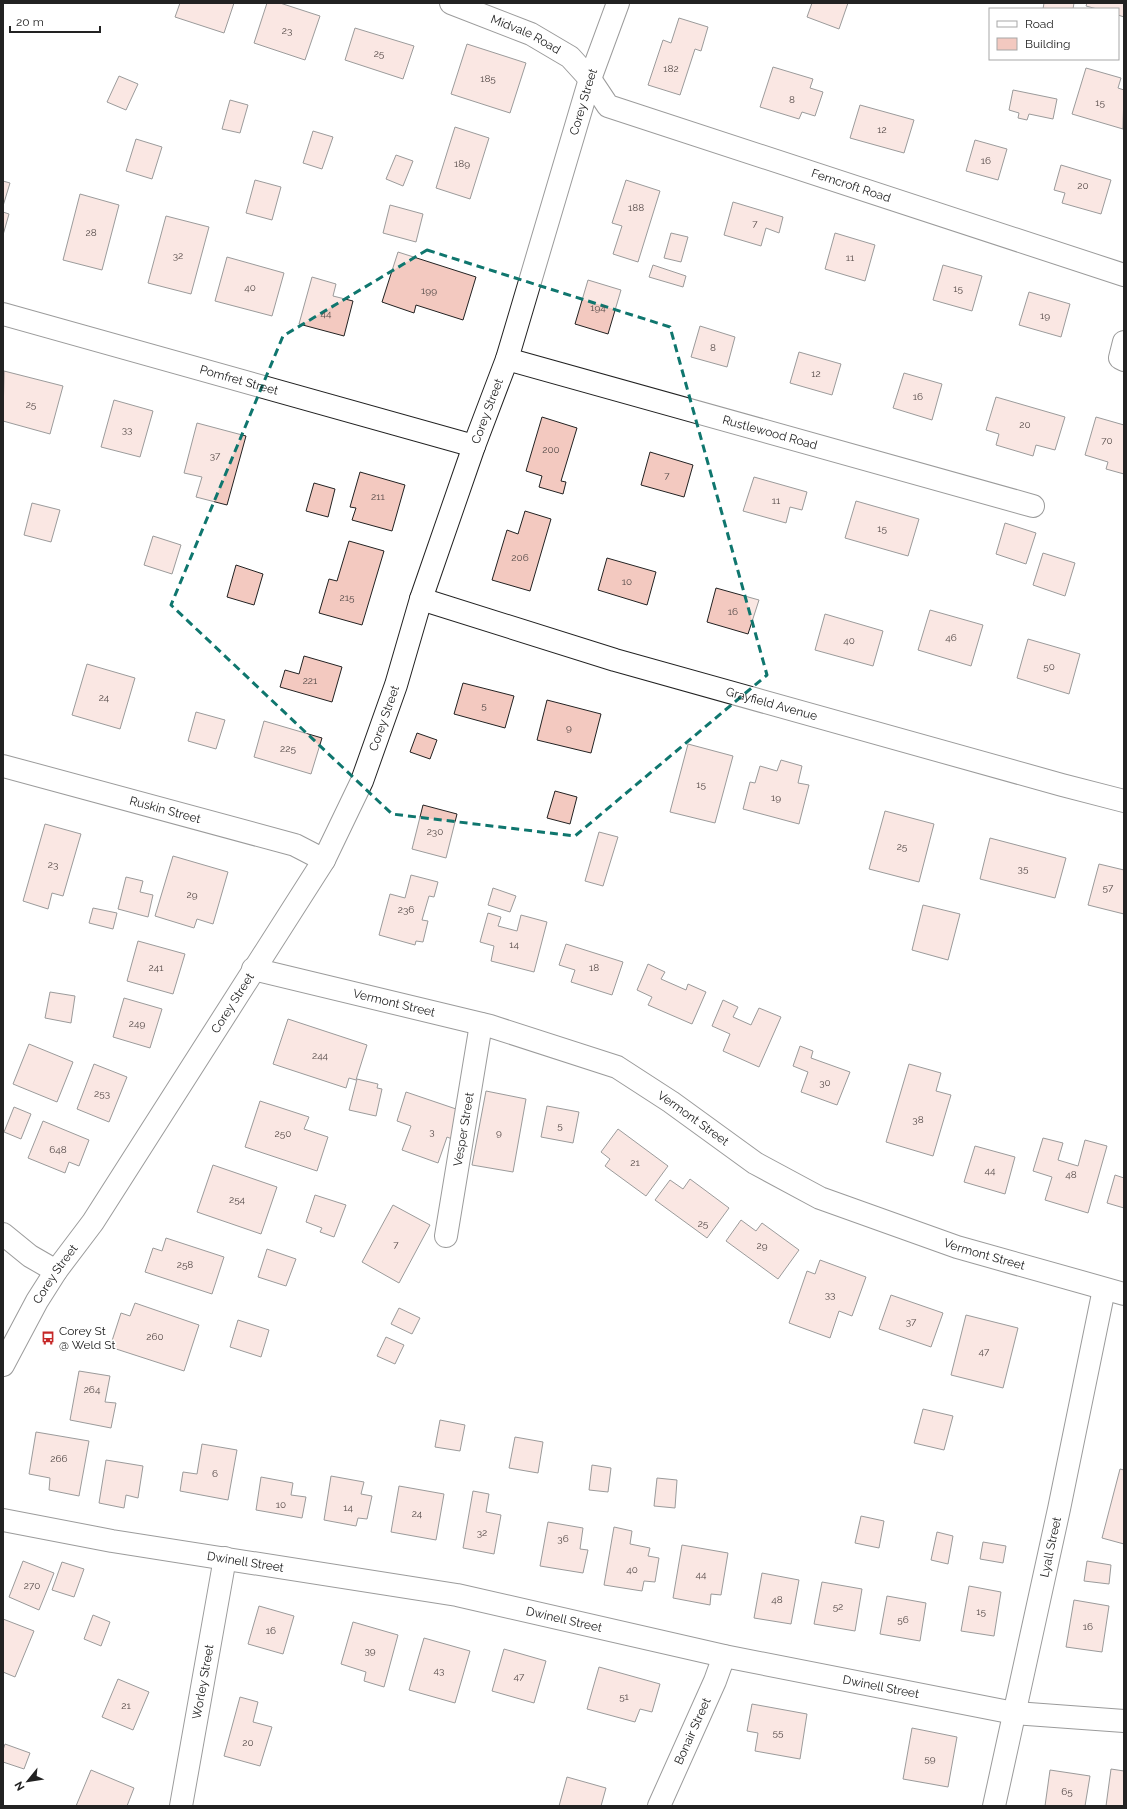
<svg xmlns="http://www.w3.org/2000/svg" width="1127" height="1809" viewBox="0 0 1127 1809" font-family="Raleway,sans-serif">
	<rect width="100%" height="100%" fill="#fff"/>
	<!-- building -->
	<g fill="#f3c9c0" stroke="#222">
		<polygon points="180,3 234,3 224,33 175,17"/>
		<polygon points="267,3 280,3 320,16 305,60 254,43"/>
		<polygon points="812,3 848,3 839,29 807,17"/>
		<polygon points="1044,3 1074,3 1073,9 1043,9"/>
		<polygon points="1087,3 1124,3 1124,17 1118,15 1118,9 1097,9 1086,6"/>
		<polygon points="679,18 708,27 701,51 695,49 680,95 648,85 663,40 671,43"/>
		<polygon points="355,28 414,46 403,79 345,60"/>
		<polygon points="467,44 526,63 510,113 451,94"/>
		<polygon points="773,67 813,79 810,88 823,92 815,116 802,112 799,119 760,107"/>
		<polygon points="1086,68 1121,78 1118,88 1124,90 1123,129 1072,114"/>
		<polygon points="119,76 138,84 126,110 107,102"/>
		<polygon points="1013,90 1057,99 1053,119 1029,114 1027,120 1018,118 1019,113 1009,110"/>
		<polygon points="230,100 248,105 240,133 222,129"/>
		<polygon points="860,105 914,120 904,153 850,138"/>
		<polygon points="455,127 489,138 470,199 436,188"/>
		<polygon points="313,131 333,137 322,169 303,163"/>
		<polygon points="136,139 162,147 152,179 126,171"/>
		<polygon points="975,140 1007,149 998,180 966,171"/>
		<polygon points="396,155 413,161 403,186 386,179"/>
		<polygon points="1061,165 1111,180 1101,214 1062,203 1065,193 1054,190"/>
		<polygon points="255,180 281,187 272,220 246,213"/>
		<polygon points="626,180 660,191 638,262 613,254 622,226 612,223"/>
		<polygon points="3,181 10,183 3,206"/>
		<polygon points="80,194 119,205 102,270 63,260"/>
		<polygon points="733,202 783,217 779,233 766,228 761,246 724,235"/>
		<polygon points="390,205 423,214 416,242 383,233"/>
		<polygon points="3,212 9,214 3,235"/>
		<polygon points="166,216 209,227 191,294 148,283"/>
		<polygon points="671,233 688,237 681,262 664,258"/>
		<polygon points="835,233 875,245 865,281 825,269"/>
		<polygon points="398,252 476,277 463,320 416,305 414,313 382,302"/>
		<polygon points="227,257 284,273 272,316 215,301"/>
		<polygon points="653,265 686,276 683,287 649,277"/>
		<polygon points="943,265 982,276 972,311 933,300"/>
		<polygon points="312,277 336,284 333,296 353,301 344,336 299,324"/>
		<polygon points="588,280 621,290 608,334 575,324"/>
		<polygon points="1029,292 1070,304 1061,337 1019,325"/>
		<polygon points="700,326 735,337 727,367 691,357"/>
		<polygon points="799,352 841,364 832,395 790,383"/>
		<polygon points="4,371 63,386 50,434 3,421"/>
		<polygon points="904,373 942,384 932,420 893,408"/>
		<polygon points="996,397 1065,417 1055,450 1036,445 1033,456 996,445 999,434 986,430"/>
		<polygon points="114,400 153,411 140,457 101,447"/>
		<polygon points="542,417 577,428 561,481 566,482 563,494 539,487 542,476 526,471"/>
		<polygon points="1096,417 1124,425 1124,474 1106,469 1108,462 1085,455"/>
		<polygon points="197,423 246,436 227,505 196,497 202,477 184,473"/>
		<polygon points="650,452 693,465 684,497 641,485"/>
		<polygon points="360,472 405,485 392,531 352,520 356,508 350,507"/>
		<polygon points="754,477 807,492 802,510 790,507 786,523 743,511"/>
		<polygon points="314,483 335,489 328,517 306,511"/>
		<polygon points="856,501 919,519 908,556 845,538"/>
		<polygon points="32,503 60,510 51,542 24,535"/>
		<polygon points="525,511 551,519 530,591 492,580 507,530 518,534"/>
		<polygon points="1005,523 1036,533 1026,564 996,554"/>
		<polygon points="153,536 181,545 172,574 144,565"/>
		<polygon points="349,541 384,551 362,625 319,613 329,579 337,581"/>
		<polygon points="1043,553 1075,563 1065,596 1033,585"/>
		<polygon points="607,558 656,572 647,605 598,590"/>
		<polygon points="236,565 263,574 254,605 227,597"/>
		<polygon points="716,588 759,600 748,634 707,622"/>
		<polygon points="930,610 983,625 971,666 918,650"/>
		<polygon points="825,614 883,631 873,666 815,650"/>
		<polygon points="1028,639 1080,654 1069,694 1017,678"/>
		<polygon points="304,656 342,667 332,702 280,687 285,670 299,674"/>
		<polygon points="87,664 135,678 120,729 72,715"/>
		<polygon points="463,683 514,696 505,728 454,714"/>
		<polygon points="547,700 601,714 591,753 537,740"/>
		<polygon points="196,712 225,720 216,749 188,741"/>
		<polygon points="264,721 322,738 311,774 254,757"/>
		<polygon points="417,733 437,740 430,759 410,752"/>
		<polygon points="688,744 733,756 715,823 670,812"/>
		<polygon points="781,760 802,766 798,783 809,785 799,824 743,809 750,782 755,783 760,766 777,771"/>
		<polygon points="555,791 577,797 570,824 547,818"/>
		<polygon points="423,805 457,814 446,858 412,849"/>
		<polygon points="885,811 934,824 919,882 869,869"/>
		<polygon points="45,824 81,834 63,896 52,893 48,909 23,901"/>
		<polygon points="599,832 618,837 603,886 585,881"/>
		<polygon points="990,838 1066,858 1055,898 980,879"/>
		<polygon points="173,856 228,872 213,924 197,919 194,928 155,916"/>
		<polygon points="1099,864 1124,870 1124,914 1088,905"/>
		<polygon points="411,875 438,882 434,897 429,896 422,920 428,921 423,942 416,941 415,945 379,935 390,894 405,898"/>
		<polygon points="126,877 143,881 140,892 153,895 148,917 118,909"/>
		<polygon points="493,888 516,896 510,912 488,905"/>
		<polygon points="923,905 960,914 948,960 912,950"/>
		<polygon points="93,908 117,913 113,929 89,923"/>
		<polygon points="488,913 501,917 498,926 517,931 521,915 547,922 534,972 491,961 494,946 480,942"/>
		<polygon points="138,941 185,954 173,994 127,981"/>
		<polygon points="566,944 623,962 612,995 571,982 575,970 559,965"/>
		<polygon points="648,964 665,972 661,979 686,990 688,984 706,992 692,1024 648,1005 652,997 637,990"/>
		<polygon points="50,992 75,996 71,1023 45,1018"/>
		<polygon points="124,998 162,1009 150,1048 113,1037"/>
		<polygon points="723,1000 738,1007 733,1017 751,1025 759,1008 781,1017 759,1067 723,1051 730,1034 712,1026"/>
		<polygon points="288,1019 367,1045 356,1080 349,1078 346,1088 273,1064"/>
		<polygon points="29,1044 73,1062 57,1102 13,1084"/>
		<polygon points="800,1046 813,1051 811,1058 850,1072 837,1105 801,1092 808,1072 793,1066"/>
		<polygon points="94,1064 127,1077 109,1122 77,1109"/>
		<polygon points="909,1064 941,1073 936,1091 951,1095 933,1156 886,1142"/>
		<polygon points="357,1079 378,1084 377,1088 382,1089 376,1116 349,1110"/>
		<polygon points="486,1091 526,1099 513,1172 472,1165"/>
		<polygon points="406,1092 462,1111 452,1139 447,1137 438,1163 402,1150 411,1126 397,1121"/>
		<polygon points="260,1101 309,1117 304,1129 328,1137 317,1171 245,1147"/>
		<polygon points="547,1106 579,1112 573,1143 541,1137"/>
		<polygon points="14,1107 31,1114 21,1139 4,1132"/>
		<polygon points="43,1121 89,1140 79,1166 69,1162 65,1173 28,1158"/>
		<polygon points="618,1129 668,1166 646,1196 605,1166 610,1159 601,1152"/>
		<polygon points="1043,1138 1063,1143 1058,1160 1078,1166 1085,1140 1107,1146 1088,1213 1045,1200 1052,1177 1033,1171"/>
		<polygon points="975,1146 1015,1157 1005,1194 964,1182"/>
		<polygon points="213,1165 277,1187 261,1234 197,1212"/>
		<polygon points="1115,1175 1124,1178 1124,1208 1107,1203"/>
		<polygon points="690,1179 729,1208 707,1238 655,1200 670,1180 683,1189"/>
		<polygon points="315,1195 346,1205 334,1237 320,1232 322,1228 306,1222"/>
		<polygon points="393,1205 430,1225 399,1283 362,1262"/>
		<polygon points="741,1220 756,1231 762,1223 799,1250 778,1279 726,1241"/>
		<polygon points="166,1238 224,1257 212,1294 145,1272 153,1248 162,1251"/>
		<polygon points="267,1249 296,1259 286,1286 258,1277"/>
		<polygon points="820,1260 866,1277 852,1316 839,1311 830,1338 789,1323 807,1271 815,1274"/>
		<polygon points="891,1295 943,1313 931,1347 879,1329"/>
		<polygon points="135,1303 199,1325 184,1371 110,1347 121,1313 130,1316"/>
		<polygon points="399,1308 420,1318 412,1334 391,1324"/>
		<polygon points="966,1315 1018,1328 1003,1388 951,1375"/>
		<polygon points="238,1320 269,1330 261,1357 230,1347"/>
		<polygon points="386,1337 404,1345 395,1364 377,1356"/>
		<polygon points="79,1371 110,1376 105,1402 116,1403 111,1428 70,1420"/>
		<polygon points="923,1409 953,1416 944,1450 914,1443"/>
		<polygon points="440,1420 465,1425 460,1451 435,1447"/>
		<polygon points="36,1432 89,1441 79,1496 49,1490 50,1478 29,1474"/>
		<polygon points="515,1437 543,1442 538,1473 509,1468"/>
		<polygon points="202,1444 237,1450 228,1500 180,1491 183,1472 197,1474"/>
		<polygon points="106,1460 143,1466 138,1498 126,1495 124,1508 99,1503"/>
		<polygon points="592,1465 611,1468 608,1492 589,1490"/>
		<polygon points="1120,1469 1124,1470 1124,1544 1102,1538"/>
		<polygon points="331,1476 364,1482 361,1494 372,1496 367,1519 358,1518 356,1526 324,1520"/>
		<polygon points="261,1477 293,1483 291,1495 306,1497 302,1518 256,1510"/>
		<polygon points="657,1478 677,1480 675,1508 654,1506"/>
		<polygon points="399,1486 444,1494 436,1540 391,1532"/>
		<polygon points="473,1491 489,1494 486,1512 501,1515 494,1554 463,1548"/>
		<polygon points="861,1516 884,1521 879,1548 855,1543"/>
		<polygon points="548,1522 583,1528 580,1549 588,1550 583,1573 540,1566"/>
		<polygon points="614,1527 632,1531 630,1544 650,1548 648,1556 659,1558 655,1582 644,1581 642,1591 604,1585"/>
		<polygon points="937,1532 953,1536 948,1564 931,1560"/>
		<polygon points="983,1542 1006,1546 1003,1563 980,1559"/>
		<polygon points="682,1545 728,1553 721,1595 711,1594 710,1605 673,1598"/>
		<polygon points="23,1561 54,1573 39,1610 9,1597"/>
		<polygon points="1087,1561 1111,1565 1109,1584 1084,1581"/>
		<polygon points="62,1562 84,1569 74,1597 52,1590"/>
		<polygon points="762,1573 799,1580 791,1624 754,1618"/>
		<polygon points="822,1582 862,1589 855,1631 814,1624"/>
		<polygon points="969,1586 1001,1592 994,1636 961,1631"/>
		<polygon points="887,1596 926,1603 920,1641 880,1634"/>
		<polygon points="1074,1600 1109,1606 1102,1652 1066,1647"/>
		<polygon points="259,1606 294,1616 283,1654 248,1644"/>
		<polygon points="93,1615 110,1622 101,1646 84,1639"/>
		<polygon points="3,1619 34,1631 15,1677 3,1672"/>
		<polygon points="353,1622 398,1635 384,1687 364,1681 366,1672 341,1664"/>
		<polygon points="424,1638 470,1651 455,1703 409,1690"/>
		<polygon points="504,1649 546,1661 534,1703 492,1691"/>
		<polygon points="599,1667 660,1684 652,1712 640,1709 635,1722 587,1709"/>
		<polygon points="118,1679 149,1692 133,1730 102,1717"/>
		<polygon points="240,1697 258,1702 253,1722 272,1727 260,1766 224,1756"/>
		<polygon points="752,1704 807,1714 800,1759 755,1751 758,1733 747,1731"/>
		<polygon points="912,1728 957,1737 948,1787 903,1779"/>
		<polygon points="5,1744 30,1753 24,1769 3,1762 3,1750"/>
		<polygon points="1111,1769 1124,1771 1124,1806 1106,1806"/>
		<polygon points="91,1770 134,1788 127,1806 76,1806"/>
		<polygon points="1050,1770 1090,1776 1085,1806 1045,1806"/>
		<polygon points="567,1777 606,1788 601,1806 559,1806"/>
	</g>
	<g fill="none" stroke-linecap="round" stroke-linejoin="round">
		<!-- minor casing -->
		<g stroke="#222" stroke-width="24">
			<g id="minor">
				<path id="s1" d="M451 3 531 34 570 57 590 79 608 106 1124 275"/>
				<path id="s2" d="M3 314 474 446"/>
				<polyline points="1124,342 1120,358 1124,360"/>
				<path id="s3" d="M507 359 1033 506"/>
				<path id="s4" d="M421 599 615 660 1062 785 1124 801"/>
				<path id="s5" d="M3 766 295 845 324 860"/>
				<path id="s6" d="M253 969 490 1026 617 1067 671 1102 755 1163 820 1198 957 1247 1124 1294"/>
				<path id="s7" d="M446 1236 481 1024"/>
				<path id="s8" d="M3 1520 112 1541 457 1595 724 1656 1014 1713 1124 1721"/>
				<path id="s9" d="M181 1806 225 1558"/>
				<path id="s10" d="M659 1806 715 1681 724 1656"/>
				<path id="s11" d="M994 1806 1059 1509 1104 1289"/>
			</g>
		</g>
		<!-- tertiary casing -->
		<g stroke="#222" stroke-width="24">
			<g id="tertiary">
				<polyline points="3,1234 30,1256 56,1271"/>
				<path id="s12" d="M3 1365 37 1301 56 1271 93 1222 324 860 362 781 396 685 421 599 474 446 507 359 590 79 618 3"/>
			</g>
		</g>
		<!-- minor -->
		<use href="#minor" stroke="#fff" stroke-width="22"/>
		<!-- tertiary -->
		<use href="#tertiary" stroke="#fff" stroke-width="22"/>
	</g>
	<!-- marked area -->
	<path d="M0 0H1127V1809H0ZM427 250 670 327 767 675 575 836 392 814 171 605 283 336Z" fill="#fff" fill-opacity=".55" fill-rule="evenodd"/>
	<path fill="none" stroke="#0f766e" stroke-width="3" stroke-dasharray="8 5" stroke-linejoin="round" d="M427 250 670 327 767 675 575 836 392 814 171 605 283 336Z"/>
	<!-- icons -->
	<defs>
		<g id="bus-bare" transform="scale(1.08)"><path d="M-5-6H5V4H4V6H2V4H-2V6H-4V4H-5ZM-3.5-4V0h7V-4ZM-3.5 1.2v1.5H-2V1.2ZM2 1.2v1.5H3.5V1.2Z" fill="#c62828" stroke="#fff" stroke-width="2.5" paint-order="stroke"/></g>
	</defs>
	<g fill-rule="evenodd">
		<use href="#bus-bare" x="48" y="1338"/>
	</g>
	<g text-anchor="middle" dominant-baseline="central" stroke-width="3" stroke-linejoin="round" paint-order="stroke">
		<!-- number labels -->
		<g font-size="10" fill="#564c4a">
			<text x="287" y="30">23</text>
			<text x="379" y="53">25</text>
			<text x="671" y="68">182</text>
			<text x="488" y="78">185</text>
			<text x="792" y="99">8</text>
			<text x="1100" y="102">15</text>
			<text x="882" y="129">12</text>
			<text x="986" y="160">16</text>
			<text x="462" y="163">189</text>
			<text x="1083" y="185">20</text>
			<text x="636" y="207">188</text>
			<text x="755" y="223">7</text>
			<text x="91" y="232">28</text>
			<text x="178" y="255">32</text>
			<text x="850" y="257">11</text>
			<text x="250" y="287">40</text>
			<text x="958" y="288">15</text>
			<text x="429" y="290">199</text>
			<text x="598" y="307">194</text>
			<text x="326" y="313">44</text>
			<text x="1045" y="315">19</text>
			<text x="713" y="347">8</text>
			<text x="816" y="373">12</text>
			<text x="918" y="396">16</text>
			<text x="31" y="404">25</text>
			<text x="1025" y="424">20</text>
			<text x="127" y="429">33</text>
			<text x="1107" y="440">70</text>
			<text x="551" y="449">200</text>
			<text x="215" y="455">37</text>
			<text x="667" y="475">7</text>
			<text x="378" y="496">211</text>
			<text x="776" y="500">11</text>
			<text x="882" y="528">15</text>
			<text x="520" y="557">206</text>
			<text x="627" y="581">10</text>
			<text x="347" y="597">215</text>
			<text x="733" y="611">16</text>
			<text x="951" y="637">46</text>
			<text x="849" y="640">40</text>
			<text x="1049" y="666">50</text>
			<text x="310" y="680">221</text>
			<text x="104" y="697">24</text>
			<text x="484" y="705">5</text>
			<text x="569" y="727">9</text>
			<text x="288" y="748">225</text>
			<text x="701" y="784">15</text>
			<text x="776" y="797">19</text>
			<text x="435" y="831">230</text>
			<text x="902" y="846">25</text>
			<text x="53" y="864">23</text>
			<text x="1023" y="868">35</text>
			<text x="1108" y="887">57</text>
			<text x="192" y="894">29</text>
			<text x="406" y="909">236</text>
			<text x="514" y="944">14</text>
			<text x="156" y="967">241</text>
			<text x="594" y="967">18</text>
			<text x="137" y="1023">249</text>
			<text x="320" y="1055">244</text>
			<text x="825" y="1082">30</text>
			<text x="102" y="1093">253</text>
			<text x="918" y="1119">38</text>
			<text x="560" y="1125">5</text>
			<text x="432" y="1131">3</text>
			<text x="499" y="1132">9</text>
			<text x="283" y="1133">250</text>
			<text x="58" y="1149">648</text>
			<text x="635" y="1162">21</text>
			<text x="990" y="1170">44</text>
			<text x="1071" y="1174">48</text>
			<text x="237" y="1199">254</text>
			<text x="703" y="1223">25</text>
			<text x="396" y="1244">7</text>
			<text x="762" y="1245">29</text>
			<text x="185" y="1264">258</text>
			<text x="830" y="1294">33</text>
			<text x="911" y="1321">37</text>
			<text x="155" y="1336">260</text>
			<text x="984" y="1351">47</text>
			<text x="92" y="1389">264</text>
			<text x="59" y="1458">266</text>
			<text x="215" y="1473">6</text>
			<text x="281" y="1504">10</text>
			<text x="348" y="1507">14</text>
			<text x="417" y="1513">24</text>
			<text x="482" y="1532">32</text>
			<text x="563" y="1538">36</text>
			<text x="632" y="1569">40</text>
			<text x="701" y="1574">44</text>
			<text x="32" y="1585">270</text>
			<text x="777" y="1599">48</text>
			<text x="838" y="1606">52</text>
			<text x="981" y="1611">15</text>
			<text x="903" y="1619">56</text>
			<text x="1088" y="1626">16</text>
			<text x="271" y="1630">16</text>
			<text x="370" y="1650">39</text>
			<text x="439" y="1670">43</text>
			<text x="519" y="1676">47</text>
			<text x="624" y="1696">51</text>
			<text x="126" y="1705">21</text>
			<text x="778" y="1732">55</text>
			<text x="248" y="1742">20</text>
			<text x="930" y="1758">59</text>
			<text x="1067" y="1791">65</text>
		</g>
		<!-- street labels -->
		<g font-size="12" fill="#222" stroke="#fff">
			<text stroke="none"><textPath href="#s1" startOffset="81">Midvale Road</textPath></text>
			<text stroke="none"><textPath href="#s12" startOffset="1401">Corey Street</textPath></text>
			<text stroke="none"><textPath href="#s1" startOffset="449">Ferncroft Road</textPath></text>
			<text stroke="none"><textPath href="#s2" startOffset="245">Pomfret Street</textPath></text>
			<text stroke="none"><textPath href="#s12" startOffset="1077">Corey Street</textPath></text>
			<text stroke="none"><textPath href="#s3" startOffset="273">Rustlewood Road</textPath></text>
			<text stroke="none"><textPath href="#s4" startOffset="366">Grayfield Avenue</textPath></text>
			<text stroke="none"><textPath href="#s12" startOffset="753">Corey Street</textPath></text>
			<text stroke="none"><textPath href="#s5" startOffset="168">Ruskin Street</textPath></text>
			<text stroke="none"><textPath href="#s12" startOffset="429">Corey Street</textPath></text>
			<text stroke="none"><textPath href="#s6" startOffset="145">Vermont Street</textPath></text>
			<text stroke="none"><textPath href="#s6" startOffset="469">Vermont Street</textPath></text>
			<text stroke="none"><textPath href="#s7" startOffset="108">Vesper Street</textPath></text>
			<text stroke="none"><textPath href="#s6" startOffset="793">Vermont Street</textPath></text>
			<text stroke="none"><textPath href="#s12" startOffset="105">Corey Street</textPath></text>
			<text stroke="none"><textPath href="#s11" startOffset="265">Lyall Street</textPath></text>
			<text stroke="none"><textPath href="#s8" startOffset="246">Dwinell Street</textPath></text>
			<text stroke="none"><textPath href="#s8" startOffset="570">Dwinell Street</textPath></text>
			<text stroke="none"><textPath href="#s9" startOffset="126">Worley Street</textPath></text>
			<text stroke="none"><textPath href="#s8" startOffset="894">Dwinell Street</textPath></text>
			<text stroke="none"><textPath href="#s10" startOffset="82">Bonair Street</textPath></text>
		</g>
		<!-- poi labels -->
		<g font-size="12" fill="#222" stroke="#fff" text-anchor="start">
			<text x="59" y="1331">Corey St<tspan x="59" dy="14">@ Weld St</tspan></text>
		</g>
	</g>
	<!-- border -->
	<rect width="1127" height="1809" fill="none" stroke="#222222" stroke-width="8"/>
	<!-- legend -->
	<rect x="989" y="8" width="130" height="52" fill="#ffffff" stroke="#a7a7a7"/>
	<rect x="997" y="21" width="20" height="6" fill="#ffffff" stroke="#a7a7a7"/>
	<text x="1025" y="28" font-size="12" fill="#222222">Road</text>
	<rect x="997" y="38" width="20" height="12" fill="#f3c9c0" stroke="#a7a7a7"/>
	<text x="1025" y="48" font-size="12" fill="#222222">Building</text>
	<!-- north arrow -->
	<g transform="translate(28 1781) rotate(240)" stroke="#ffffff" stroke-width="3" paint-order="stroke">
	<path d="M0-3L7 15L0 10L-7 15Z" fill="#222222"/>
	<text y="-6" font-size="11" font-weight="bold" text-anchor="middle" fill="#222222">N</text>
	</g>
	<!-- scale -->
	<path d="M10 26v6h90v-6" fill="none" stroke="#222222" stroke-width="2"/>
	<text x="16" y="26" font-size="12" fill="#222222" stroke="#ffffff" stroke-width="3" paint-order="stroke">20 m</text>
</svg>
